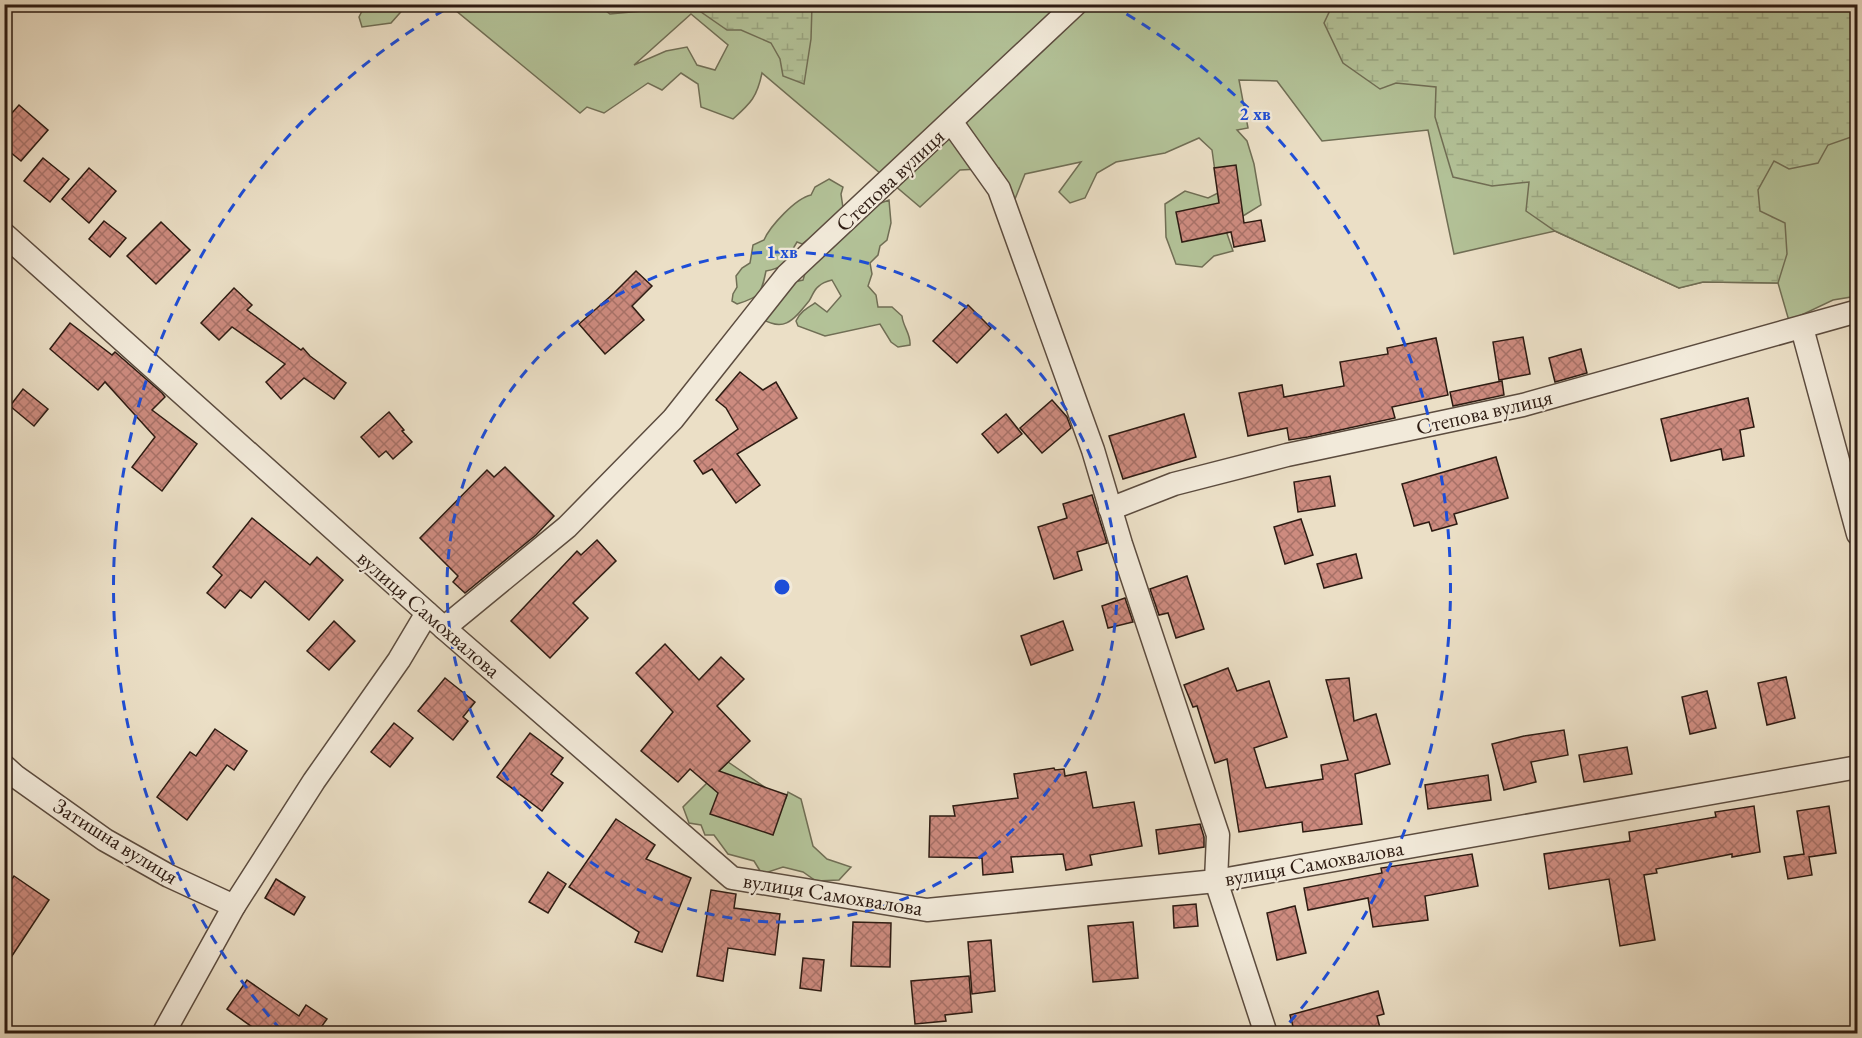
<svg xmlns="http://www.w3.org/2000/svg" width="1862" height="1038" viewBox="0 0 1862 1038" font-family="'EB Garamond',serif">
	<defs>
		<pattern id="wetland-marsh" width="20" height="14" patternUnits="userSpaceOnUse" patternTransform="scale(1.5)"><rect width="20" height="14" fill="#b3c298"/><path d="M1 5h8M5 5V1M11 12h8M15 12V8" fill="none" stroke="#9aa682"/></pattern>
		<pattern id="building-cross-hatch" width="8" height="8" patternUnits="userSpaceOnUse" patternTransform="scale(1.5)"><rect width="8" height="8" fill="#cd8b7f"/><path d="M0 0l8 8M0 8l8-8" fill="none" stroke="#a77167"/></pattern>
	</defs>
	<rect width="100%" height="100%" fill="#ebdfc6"/>
	<filter id="stains"><feTurbulence type="fractalNoise" baseFrequency=".00333" numOctaves="4"/><feColorMatrix values="0 0 0 0 .2 0 0 0 0 .09 0 0 0 0 .02 0 0 0 .5 -.17"/></filter>
	<radialGradient id="worn" r=".72"><stop offset=".6" stop-color="#630" stop-opacity="0"/><stop offset="1" stop-color="#630" stop-opacity=".3"/></radialGradient>
	<!-- green -->
	<g fill="#b3c298" stroke="#706e55" stroke-width="1.5" fill-rule="evenodd">
		<polygon points="365,5 365,4 407,5 391,23 362,27 359,17"/>
		<path d="M449 5H1857V296L1833 300 1789 321 1778 283 1703 282 1679 288 1555 231 1454 254 1428 130 1322 141 1277 81 1239 80 1248 128 1237 130 1247 141 1254 164 1261 205 1243 216 1222 219 1233 251 1214 256 1202 267 1176 264 1166 237 1165 204 1185 191 1208 198 1218 193 1212 150 1199 138 1165 153 1116 162 1097 173 1085 198 1070 203 1059 192 1081 162 1025 174 1015 199 999 168 960 170 920 207 762 73C757 97 751 103 733 119L701 107 698 84 681 73 662 90 648 83 604 113 587 107 580 113ZM691 14 728 45 715 70 697 65 687 47 666 51 634 65Z"/>
		<path d="M829 179 843 187 841 194 843 208H867L889 200 891 223 887 240 880 246 878 255 870 263 872 274 868 286 876 295 878 307H892L902 316C903 327 911 334 910 345L898 347 891 342 880 324 825 336 798 326 796 321C800 312 807 308 815 303L827 312 841 296 832 280C828 281 822 283 819 286 814 289 812 297 809 301 792 322 783 333 759 317L789 283 803 280 817 233 802 244 797 242C787 258 787 268 766 271 761 295 760 297 737 304L732 301 733 294 737 287 736 276 742 268 750 263 753 245 764 240C770 226 796 198 811 195L815 187Z"/>
		<polygon points="728,762 769,790 786,798 788,792 801,799 813,846 827,859 851,867 839,880 816,881 803,872 783,867 762,874 754,861 728,854 714,835 705,835 701,825 689,823 683,807"/>
	</g>
	<!-- wetland -->
	<g fill="url(#wetland-marsh)" stroke="#706e55" stroke-width="1.5">
		<polygon points="1333,4 1413,4 1420,9 1426,4 1857,5 1857,135 1828,145 1818,163 1789,169 1774,161 1758,190 1760,211 1785,223 1787,254 1778,283 1703,282 1679,288 1555,231 1526,211 1529,182 1492,186 1453,177 1435,117 1436,87 1396,83 1380,89 1343,63 1324,23"/>
		<polygon points="598,5 679,5 663,9 610,14"/>
		<polygon points="691,5 812,5 811,39 804,84 783,76 780,59 771,43 741,30 727,30"/>
	</g>
	<!-- building -->
	<g fill="url(#building-cross-hatch)" stroke="#2d1b12" stroke-width="1.5">
		<polygon points="19,105 48,130 21,161 4,147 4,122"/>
		<polygon points="43,158 69,179 50,202 24,181"/>
		<polygon points="1236,165 1244,223 1261,220 1265,241 1234,247 1231,232 1182,242 1176,212 1219,203 1214,168"/>
		<polygon points="89,168 116,191 89,223 62,199"/>
		<polygon points="104,221 126,238 110,257 89,239"/>
		<polygon points="161,222 190,250 156,284 127,256"/>
		<polygon points="636,271 652,286 632,306 644,320 605,354 579,324 614,293"/>
		<polygon points="234,288 252,305 247,310 301,350 303,348 310,356 346,383 334,399 304,378 281,399 266,382 285,364 232,327 219,340 201,323"/>
		<polygon points="968,305 991,328 957,363 933,341"/>
		<polygon points="70,323 112,355 115,352 162,393 165,397 152,410 197,444 162,491 132,467 155,437 105,382 98,390 50,349"/>
		<polygon points="1523,337 1530,374 1499,380 1493,342"/>
		<polygon points="1436,338 1448,395 1392,407 1395,418 1308,437 1289,440 1287,428 1248,436 1239,393 1282,385 1284,397 1344,386 1340,362 1388,354 1387,348"/>
		<polygon points="1581,349 1587,373 1555,382 1549,358"/>
		<polygon points="740,372 763,390 776,382 797,418 737,454 760,485 736,503 712,469 703,474 694,461 738,429 726,408 716,400"/>
		<polygon points="1502,381 1504,395 1453,406 1450,392"/>
		<polygon points="23,389 48,409 34,426 10,406"/>
		<polygon points="1748,398 1754,427 1740,430 1744,456 1723,460 1721,449 1671,461 1661,419"/>
		<polygon points="1052,400 1067,417 1071,428 1042,453 1020,428"/>
		<polygon points="389,412 404,430 402,431 412,442 393,459 386,451 379,457 361,437"/>
		<polygon points="1006,414 1022,434 998,453 982,434"/>
		<polygon points="1184,414 1196,457 1123,479 1109,436"/>
		<polygon points="1496,457 1508,498 1454,514 1457,524 1432,531 1429,522 1414,526 1402,484"/>
		<polygon points="505,467 554,516 536,535 465,593 453,582 458,576 420,538 487,470 494,477"/>
		<polygon points="1330,476 1335,506 1298,512 1294,482"/>
		<polygon points="1092,495 1107,543 1077,552 1082,570 1054,579 1038,527 1067,518 1063,504"/>
		<polygon points="252,518 310,565 317,557 343,580 309,620 265,581 251,598 240,590 225,608 207,593 222,575 213,567"/>
		<polygon points="1301,519 1313,555 1285,564 1274,527"/>
		<polygon points="597,540 616,561 573,603 588,618 550,658 511,621 577,551 581,555"/>
		<polygon points="1356,554 1362,578 1324,588 1317,564"/>
		<polygon points="1187,576 1204,629 1176,638 1168,613 1159,615 1150,589"/>
		<polygon points="1125,598 1133,622 1108,628 1102,606"/>
		<polygon points="334,621 355,641 329,670 307,651"/>
		<polygon points="1063,621 1073,650 1031,665 1021,636"/>
		<polygon points="665,644 699,680 721,657 744,679 717,706 750,741 719,771 787,795 773,835 710,814 718,793 690,769 678,782 641,751 673,712 636,673"/>
		<polygon points="1228,668 1237,691 1269,681 1287,737 1254,748 1266,788 1323,779 1321,765 1348,760 1326,680 1349,678 1354,721 1376,714 1390,764 1355,774 1362,824 1303,832 1302,822 1239,832 1227,759 1215,763 1197,706 1193,707 1184,685"/>
		<polygon points="1786,677 1795,718 1767,725 1758,683"/>
		<polygon points="445,678 475,702 463,717 468,721 453,740 418,711"/>
		<polygon points="1707,691 1716,728 1690,734 1682,697"/>
		<polygon points="394,723 413,738 390,767 371,752"/>
		<polygon points="215,729 247,751 234,770 227,765 187,820 157,797 190,752 196,756"/>
		<polygon points="1564,730 1568,755 1531,762 1536,782 1504,790 1492,744 1524,736"/>
		<polygon points="530,733 563,758 551,774 563,783 542,811 497,777"/>
		<polygon points="1627,747 1632,774 1584,782 1579,755"/>
		<polygon points="1054,768 1055,770 1064,769 1065,776 1086,772 1093,808 1134,802 1142,846 1090,855 1092,865 1066,870 1063,854 1011,857 1013,872 983,875 982,858 929,857 930,816 955,816 953,806 1018,798 1014,774"/>
		<polygon points="1488,775 1491,800 1428,809 1425,785"/>
		<polygon points="1754,806 1760,852 1732,857 1732,854 1656,869 1657,873 1644,875 1655,940 1620,946 1609,879 1549,889 1544,854 1630,841 1629,832 1716,817 1715,812"/>
		<polygon points="1829,806 1836,853 1809,857 1812,875 1788,879 1784,857 1804,854 1797,811"/>
		<polygon points="616,819 655,845 646,859 691,878 662,952 635,942 639,932 569,887"/>
		<polygon points="1200,824 1204,837 1204,847 1159,854 1156,830"/>
		<polygon points="1472,854 1478,886 1425,896 1428,920 1373,927 1368,898 1308,910 1304,888 1382,873 1381,868"/>
		<polygon points="548,872 566,884 548,913 529,902"/>
		<polygon points="14,876 49,900 4,968 4,890"/>
		<polygon points="276,879 305,897 294,915 265,898"/>
		<polygon points="711,890 736,894 734,908 780,914 775,955 728,948 723,981 697,976"/>
		<polygon points="1196,904 1198,926 1174,928 1173,906"/>
		<polygon points="1295,906 1306,953 1277,960 1267,913"/>
		<polygon points="853,922 891,923 890,967 851,966"/>
		<polygon points="1133,922 1138,978 1093,982 1088,926"/>
		<polygon points="991,940 995,991 972,994 968,942"/>
		<polygon points="803,958 824,960 821,991 800,988"/>
		<polygon points="969,976 972,1012 945,1015 946,1021 915,1024 911,981"/>
		<polygon points="247,980 299,1016 306,1005 327,1019 319,1030 323,1034 262,1034 227,1009"/>
		<polygon points="1378,991 1384,1014 1377,1016 1380,1028 1358,1034 1295,1034 1290,1015"/>
	</g>
	<g fill="none" stroke-linecap="round" stroke-linejoin="round">
		<!-- street casing -->
		<g stroke="#5c4c3f" stroke-width="25">
			<g id="street">
				<polyline points="952,123 999,189 1093,450 1121,544 1218,835 1216,881 1266,1034"/>
				<polyline points="4,234 444,628 732,878 927,910 1216,881 1858,767"/>
				<polyline points="1802,328 1858,534"/>
				<polyline points="1110,509 1174,484 1287,455 1523,405 1858,311"/>
				<polyline points="444,628 567,527 673,419 787,275 1076,4"/>
				<polyline points="4,766 15,776 105,840 169,876 234,906"/>
				<polyline points="163,1034 234,906 314,781 399,660 427,613"/>
			</g>
		</g>
		<!-- street -->
		<use href="#street" stroke="#f2eada" stroke-width="22"/>
	</g>
	<!-- distance rings -->
	<g fill="none" stroke="#1d4ed8" stroke-width="3" stroke-dasharray="10 8">
		<circle cx="782" cy="587" r="335"/>
		<path d="M281 1030A669 669 0 0 1 453 5M1111 5A669 669 0 0 1 1283 1030"/>
	</g>
	<g text-anchor="middle" dominant-baseline="central" stroke-width="4.5" stroke-linejoin="round" paint-order="stroke">
		<!-- street labels -->
		<g font-size="22" fill="#2d1b12" stroke="#f2eada">
			<text transform="translate(890 180) rotate(-43)">Степова вулиця</text>
			<text transform="translate(1484 412) rotate(-13)">Степова вулиця</text>
			<text transform="translate(429 614) rotate(41)">вулиця Самохвалова</text>
			<text transform="translate(116 841) rotate(32)">Затишна вулиця</text>
			<text transform="translate(1314 863) rotate(-10)">вулиця Самохвалова</text>
			<text transform="translate(833 894) rotate(9)">вулиця Самохвалова</text>
		</g>
	</g>
	<circle cx="782" cy="587" r="9" fill="#1d4ed8" stroke="#f2eada" stroke-width="3"/>
	<g font-size="18" text-anchor="middle" font-weight="bold" fill="#1d4ed8" stroke="#f2eada" stroke-width="4.5" stroke-linejoin="round" paint-order="stroke">
		<text x="1255" y="120">2 хв</text>
		<text x="782" y="258">1 хв</text>
	</g>
	<!-- margin -->
	<rect width="1862" height="1038" fill="none" stroke="#ebdfc6" stroke-width="24"/>
	<rect x="6" y="6" width="1850" height="1026" fill="none" stroke="#2d1b12" stroke-width="3"/>
	<rect x="12" y="12" width="1838" height="1014" fill="none" stroke="#2d1b12" stroke-width="1.5"/>
	<rect width="100%" height="100%" filter="url(#stains)"/>
	<rect width="100%" height="100%" fill="url(#worn)"/>
</svg>
